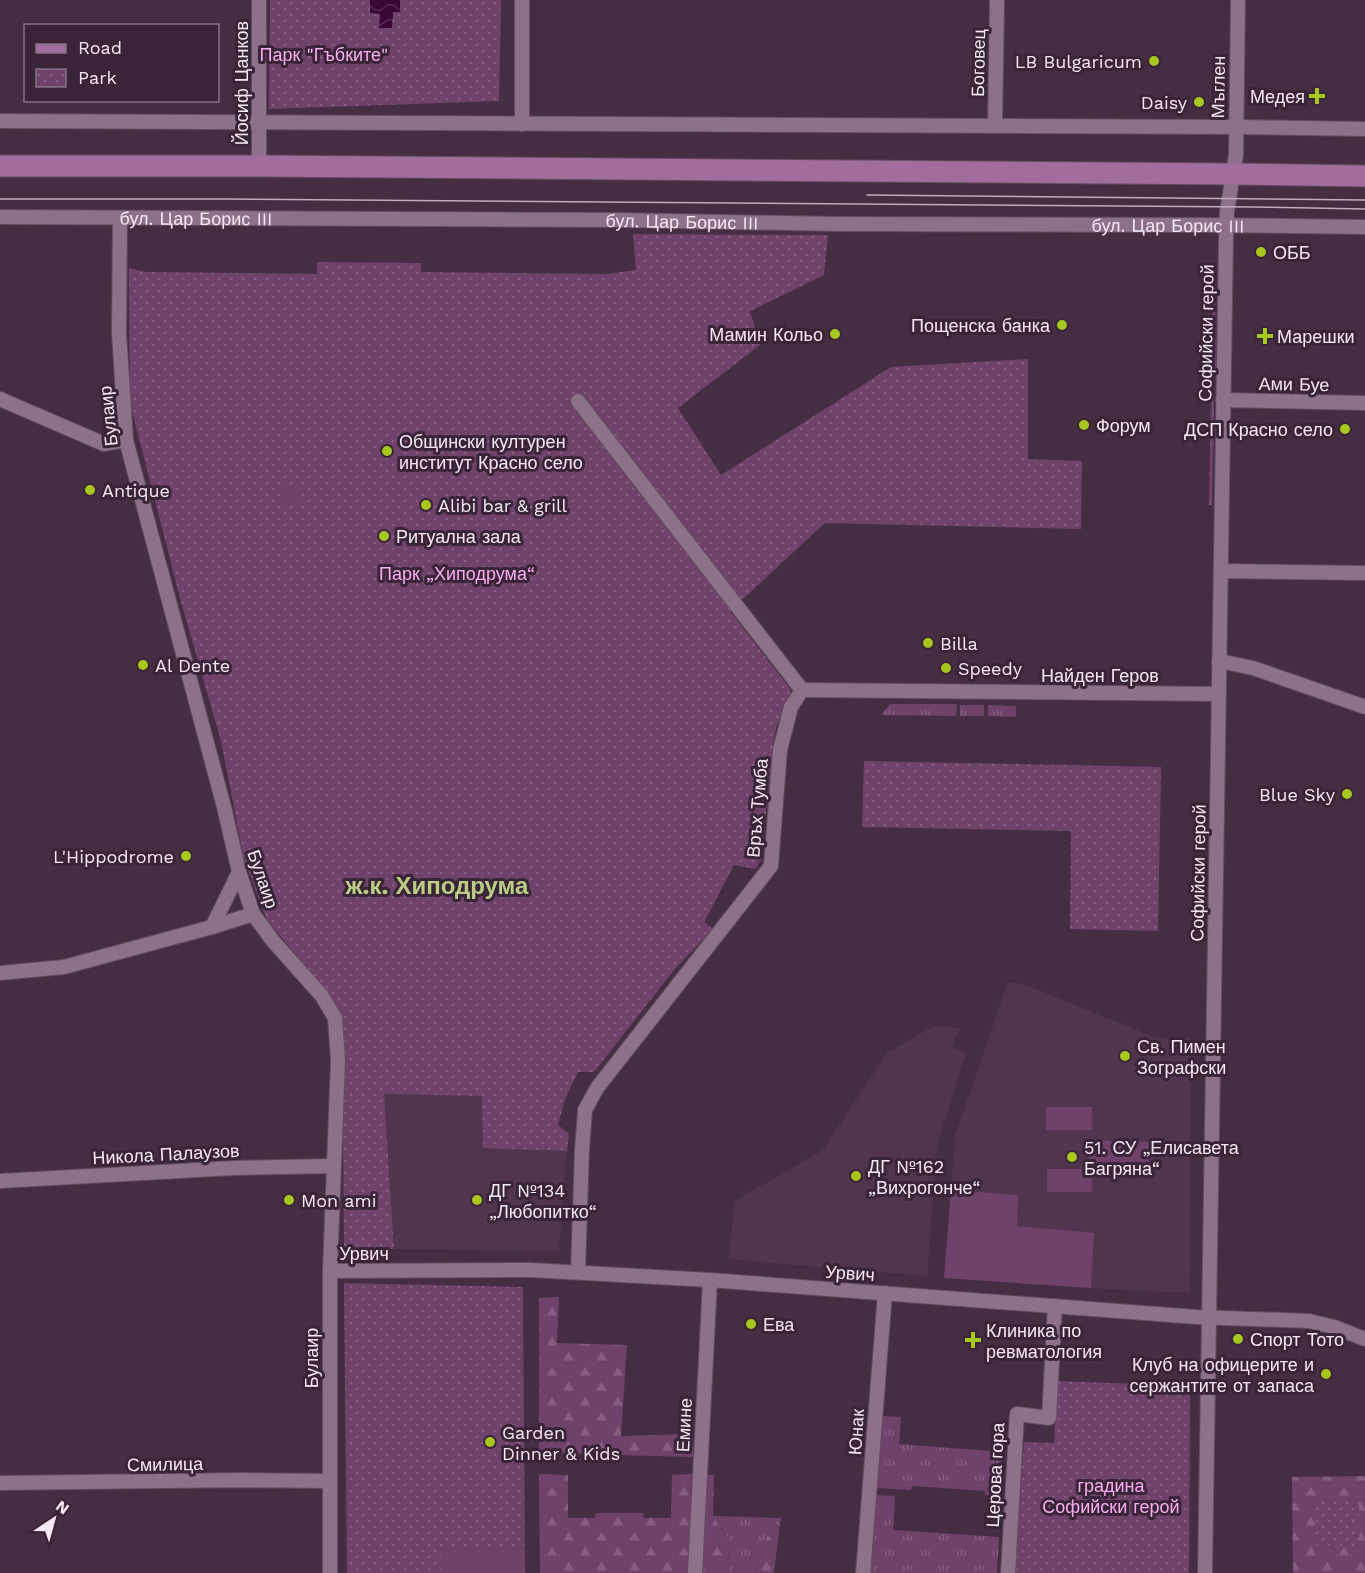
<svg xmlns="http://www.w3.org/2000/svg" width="1365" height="1573" viewBox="0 0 1365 1573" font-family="'Work Sans',sans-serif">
	<defs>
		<pattern id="grass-tufts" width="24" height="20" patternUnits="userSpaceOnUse" patternTransform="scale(1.5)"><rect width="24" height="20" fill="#6f426b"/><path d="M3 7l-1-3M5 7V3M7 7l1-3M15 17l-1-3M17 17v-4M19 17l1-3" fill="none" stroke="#845d81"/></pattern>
		<pattern id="forest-firs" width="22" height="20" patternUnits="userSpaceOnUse" patternTransform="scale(1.5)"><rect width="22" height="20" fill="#6f426b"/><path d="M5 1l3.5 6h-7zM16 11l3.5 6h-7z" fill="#845d81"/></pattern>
		<pattern id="park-dots" width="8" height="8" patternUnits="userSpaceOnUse" patternTransform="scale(1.5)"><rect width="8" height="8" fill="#6f426b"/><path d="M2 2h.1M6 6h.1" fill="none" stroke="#845d81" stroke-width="1.8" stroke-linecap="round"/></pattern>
		<pattern id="water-waves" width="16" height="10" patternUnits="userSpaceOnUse" patternTransform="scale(1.5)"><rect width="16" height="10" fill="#390636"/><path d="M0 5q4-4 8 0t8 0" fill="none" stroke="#562a54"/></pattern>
	</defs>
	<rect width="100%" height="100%" fill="#452e42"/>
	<!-- built -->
	<g fill="#51354e">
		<polygon points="1008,982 1023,984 1156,1038 1191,1038 1190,1293 1104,1289 944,1278 955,1136"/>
		<polygon points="934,1026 960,1028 952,1047 966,1053 937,1145 927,1276 728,1259 735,1201 822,1151 887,1053"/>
		<polygon points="383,1094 483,1096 483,1148 567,1151 559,1251 394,1249"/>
	</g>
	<!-- grass -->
	<g fill="url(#grass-tufts)">
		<polygon points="1212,264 1215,264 1216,368 1213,368"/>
		<polygon points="1211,396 1214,396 1212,505 1209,505"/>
		<polygon points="890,704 957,704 956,716 881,715"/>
		<rect x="960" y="705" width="24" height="11"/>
		<polygon points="988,705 1016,706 1016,717 988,716"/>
		<polygon points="882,1416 901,1417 899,1444 1002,1452 999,1496 985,1495 985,1491 912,1486 911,1490 877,1488"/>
		<polygon points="875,1495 895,1496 893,1530 999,1537 997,1573 870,1573"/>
		<polygon points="713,1516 781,1518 780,1523 776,1526 761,1556 755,1573 727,1573 730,1541"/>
	</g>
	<!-- forest -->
	<g fill="url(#forest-firs)">
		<polygon points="559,1297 557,1343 627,1345 621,1436 693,1434 693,1457 539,1453 539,1298"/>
		<polygon points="539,1474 568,1475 568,1518 595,1518 596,1513 643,1513 644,1518 671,1518 672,1475 692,1474 688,1573 540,1573"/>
		<polygon points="703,1475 714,1475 713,1516 730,1541 727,1573 698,1573"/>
		<polygon points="1365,1476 1365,1573 1293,1573 1292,1477"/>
		<polygon points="780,1523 774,1573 755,1573 770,1532"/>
	</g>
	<!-- park -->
	<g fill="url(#park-dots)">
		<polygon points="270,0 501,0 499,101 269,109"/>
		<polygon points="633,234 828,235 824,275 750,311 760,345 678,408 721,475 891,367 1028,359 1028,459 1082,461 1081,529 825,523 730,611 791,690 776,728 773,747 761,860 755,869 734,865 704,922 713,929 674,970 594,1072 578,1072 565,1099 558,1125 569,1134 567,1151 483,1148 482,1096 384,1094 394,1249 344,1248 342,1017 327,992 267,920 244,859 221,741 180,598 130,403 129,268 146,272 317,274 317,262 421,263 421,272 607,274 636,270"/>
		<polygon points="864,761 1161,767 1158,931 1070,929 1071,831 862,827"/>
		<polygon points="344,1283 523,1287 525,1573 347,1573"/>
		<polygon points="1057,1381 1190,1386 1189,1573 1015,1573 1024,1442 1054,1443"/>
		<polygon points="1316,1498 1359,1499 1359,1546 1315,1545"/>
	</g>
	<!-- pitch -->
	<g fill="#6f426b">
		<rect x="280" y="487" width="18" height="16"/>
		<rect x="1046" y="1107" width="46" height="23"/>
		<polygon points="1089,1140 1150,1142 1149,1169 1088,1166"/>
		<rect x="1047" y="1169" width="45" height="23"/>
		<polygon points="951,1190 1018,1195 1017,1226 1094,1233 1091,1288 944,1278"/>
		<rect x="441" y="1549" width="79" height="24"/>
	</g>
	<!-- water -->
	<polygon fill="url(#water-waves)" points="370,0 400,0 400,12 393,12 392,28 379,28 380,14 370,13"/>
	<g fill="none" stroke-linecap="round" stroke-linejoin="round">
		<!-- minor casing -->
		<g stroke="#604c5d" stroke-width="16">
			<g id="minor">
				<polyline points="259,0 259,166"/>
				<polyline points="522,0 522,124"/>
				<polyline points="0,121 1236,127 1365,129"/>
				<polyline points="995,126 997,0"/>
				<path id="s1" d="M0 217 620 220 837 224 1200 225 1365 227"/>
				<polyline points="120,218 119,333 126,440 224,807 239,872 253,914 273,941 322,996 335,1018 338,1060 330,1271 330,1573"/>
				<polyline points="0,399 104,444 126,440"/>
				<polyline points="1223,400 1365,403"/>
				<polyline points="578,401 802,690"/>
				<polyline points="1221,571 1365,573"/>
				<polyline points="1219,661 1253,668 1365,707"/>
				<polyline points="802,690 1219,694"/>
				<polyline points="212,927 239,872"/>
				<polyline points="0,973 64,967 212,927 253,914"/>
				<polyline points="0,1181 233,1168 334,1166"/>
				<polyline points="330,1271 531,1270 710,1280 1196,1317 1309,1321 1334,1327 1365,1339"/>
				<polyline points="578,1272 582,1150 585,1110 597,1088 771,866 780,750 791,707 802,690"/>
				<polyline points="0,1483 243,1480 329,1481"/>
				<polyline points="695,1573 710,1280"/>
				<polyline points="863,1573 885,1293"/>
				<polyline points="1008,1573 1017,1414 1049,1418 1055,1306"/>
				<polyline points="1205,1573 1226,239 1227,212 1236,155 1238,0"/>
			</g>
		</g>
		<!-- primary casing -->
		<g stroke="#604c5d" stroke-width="23">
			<polyline id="primary" points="0,166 259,166 1234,174 1365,176"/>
		</g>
		<!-- minor -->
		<use href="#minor" stroke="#8c7188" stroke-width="14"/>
		<!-- primary -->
		<use href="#primary" stroke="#a26c9c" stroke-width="21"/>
		<!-- tram -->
		<g stroke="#beadbc" stroke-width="1.5">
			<polyline points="867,195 1365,200"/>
			<polyline points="0,199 229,199 1253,207 1365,209"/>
		</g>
	</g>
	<!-- markers -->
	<g fill="#a8c71c" stroke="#3a2438" stroke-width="2">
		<circle cx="1154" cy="61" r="6"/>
		<path d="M1314 87h6v6h6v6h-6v6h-6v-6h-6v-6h6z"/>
		<circle cx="1199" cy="102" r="6"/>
		<circle cx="1261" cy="252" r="6"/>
		<circle cx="1062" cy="325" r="6"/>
		<circle cx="835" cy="334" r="6"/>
		<path d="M1262 327h6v6h6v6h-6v6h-6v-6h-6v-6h6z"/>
		<circle cx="1084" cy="425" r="6"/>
		<circle cx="1345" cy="429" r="6"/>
		<circle cx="387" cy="451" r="6"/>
		<circle cx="90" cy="490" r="6"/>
		<circle cx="426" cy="505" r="6"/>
		<circle cx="384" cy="536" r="6"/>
		<circle cx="928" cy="643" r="6"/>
		<circle cx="143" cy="665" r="6"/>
		<circle cx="946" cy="668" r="6"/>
		<circle cx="1347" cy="794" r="6"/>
		<circle cx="186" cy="856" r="6"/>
		<circle cx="1125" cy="1056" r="6"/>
		<circle cx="1072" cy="1157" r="6"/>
		<circle cx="856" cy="1176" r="6"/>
		<circle cx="289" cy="1200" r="6"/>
		<circle cx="477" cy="1200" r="6"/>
		<circle cx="751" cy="1324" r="6"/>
		<circle cx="1238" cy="1339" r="6"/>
		<path d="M970 1331h6v6h6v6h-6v6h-6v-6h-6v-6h6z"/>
		<circle cx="1326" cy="1374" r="6"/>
		<circle cx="490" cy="1442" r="6"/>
	</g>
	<g text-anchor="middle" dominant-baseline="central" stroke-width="6" stroke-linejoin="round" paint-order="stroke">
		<!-- park labels -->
		<g font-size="18" fill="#f9adf1" stroke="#3a2438">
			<text x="324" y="54">Парк "Гъбките"</text>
			<text x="457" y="573">Парк „Хиподрума“</text>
			<text x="1111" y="1485">градина<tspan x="1111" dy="21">Софийски герой</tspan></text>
		</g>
		<!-- poi labels -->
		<g font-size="18" fill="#f7e8f5" stroke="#3a2438" text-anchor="start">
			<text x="1142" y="61" text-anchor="end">LB Bulgaricum</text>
			<text x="1305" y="96" text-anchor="end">Медея</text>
			<text x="1187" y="102" text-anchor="end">Daisy</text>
			<text x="1273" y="252">ОББ</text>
			<text x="1050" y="325" text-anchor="end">Пощенска банка</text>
			<text x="823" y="334" text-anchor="end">Мамин Кольо</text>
			<text x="1277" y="336">Марешки</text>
			<text x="1096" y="425">Форум</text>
			<text x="1333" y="429" text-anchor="end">ДСП Красно село</text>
			<text x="399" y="441">Общински културен<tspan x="399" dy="21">институт Красно село</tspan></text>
			<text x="102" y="490">Antique</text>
			<text x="438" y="505">Alibi bar &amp; grill</text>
			<text x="396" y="536">Ритуална зала</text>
			<text x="940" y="643">Billa</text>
			<text x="155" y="665">Al Dente</text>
			<text x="958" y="668">Speedy</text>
			<text x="1335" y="794" text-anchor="end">Blue Sky</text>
			<text x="174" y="856" text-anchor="end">L'Hippodrome</text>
			<text x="1137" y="1046">Св. Пимен<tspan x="1137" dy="21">Зографски</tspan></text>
			<text x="1084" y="1147">51. СУ „Елисавета<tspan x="1084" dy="21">Багряна“</tspan></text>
			<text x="868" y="1166">ДГ №162<tspan x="868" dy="21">„Вихрогонче“</tspan></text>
			<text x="489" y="1190">ДГ №134<tspan x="489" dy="21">„Любопитко“</tspan></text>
			<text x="301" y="1200">Mon ami</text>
			<text x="763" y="1324">Ева</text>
			<text x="986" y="1330">Клиника по<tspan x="986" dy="21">ревматология</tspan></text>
			<text x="1250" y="1339">Спорт Тото</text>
			<text x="1314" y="1364" text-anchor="end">Клуб на офицерите и<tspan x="1314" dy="21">сержантите от запаса</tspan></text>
			<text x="502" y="1432">Garden<tspan x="502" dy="21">Dinner &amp; Kids</tspan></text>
		</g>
		<!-- street labels -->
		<g font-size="18" fill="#f7e8f5" stroke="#3a2438">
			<text transform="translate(978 63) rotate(-89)">Боговец</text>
			<text transform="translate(241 83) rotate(-90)">Йосиф Цанков</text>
			<text transform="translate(1218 87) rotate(-89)">Мъглен</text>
			<text stroke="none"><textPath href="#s1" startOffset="196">бул. Цар Борис III</textPath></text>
			<text stroke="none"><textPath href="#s1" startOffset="682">бул. Цар Борис III</textPath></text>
			<text stroke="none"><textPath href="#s1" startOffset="1168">бул. Цар Борис III</textPath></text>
			<text transform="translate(1206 333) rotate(-89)">Софийски герой</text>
			<text transform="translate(1294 384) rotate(1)">Ами Буе</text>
			<text transform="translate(108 416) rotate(-96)">Булаир</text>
			<text x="1100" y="675">Найден Геров</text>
			<text transform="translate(757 808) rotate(-85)">Връх Тумба</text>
			<text transform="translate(1198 873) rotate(-89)">Софийски герой</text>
			<text transform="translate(263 879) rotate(71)">Булаир</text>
			<text transform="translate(166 1154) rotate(-3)">Никола Палаузов</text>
			<text x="364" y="1253">Урвич</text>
			<text transform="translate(850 1273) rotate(4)">Урвич</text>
			<text transform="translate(311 1358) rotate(-90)">Булаир</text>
			<text transform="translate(684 1425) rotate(-87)">Емине</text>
			<text transform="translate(856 1432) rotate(-86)">Юнак</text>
			<text transform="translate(165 1464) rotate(-1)">Смилица</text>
			<text transform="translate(995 1475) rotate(-87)">Церова гора</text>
		</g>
		<!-- district labels -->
		<g font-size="24" font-weight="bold" fill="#bacd83" stroke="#3a2438">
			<text x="437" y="886">ж.к. Хиподрума</text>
		</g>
	</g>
	<!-- legend -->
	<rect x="24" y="24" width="195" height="78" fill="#3a2438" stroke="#867284" stroke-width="1.5"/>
	<rect x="36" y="44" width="30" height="9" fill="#a26c9c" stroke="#867284" stroke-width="1.5"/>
	<text x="78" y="54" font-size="18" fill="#f7e8f5">Road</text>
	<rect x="36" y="69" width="30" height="18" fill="url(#park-dots)" stroke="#867284" stroke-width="1.5"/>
	<text x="78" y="84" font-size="18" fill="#f7e8f5">Park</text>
	<!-- north arrow -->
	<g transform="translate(54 1519) rotate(36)" stroke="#3a2438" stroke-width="4.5" paint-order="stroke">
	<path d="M0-4.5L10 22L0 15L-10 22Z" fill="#f7e8f5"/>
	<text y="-9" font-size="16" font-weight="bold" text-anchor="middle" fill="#f7e8f5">N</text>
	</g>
</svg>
